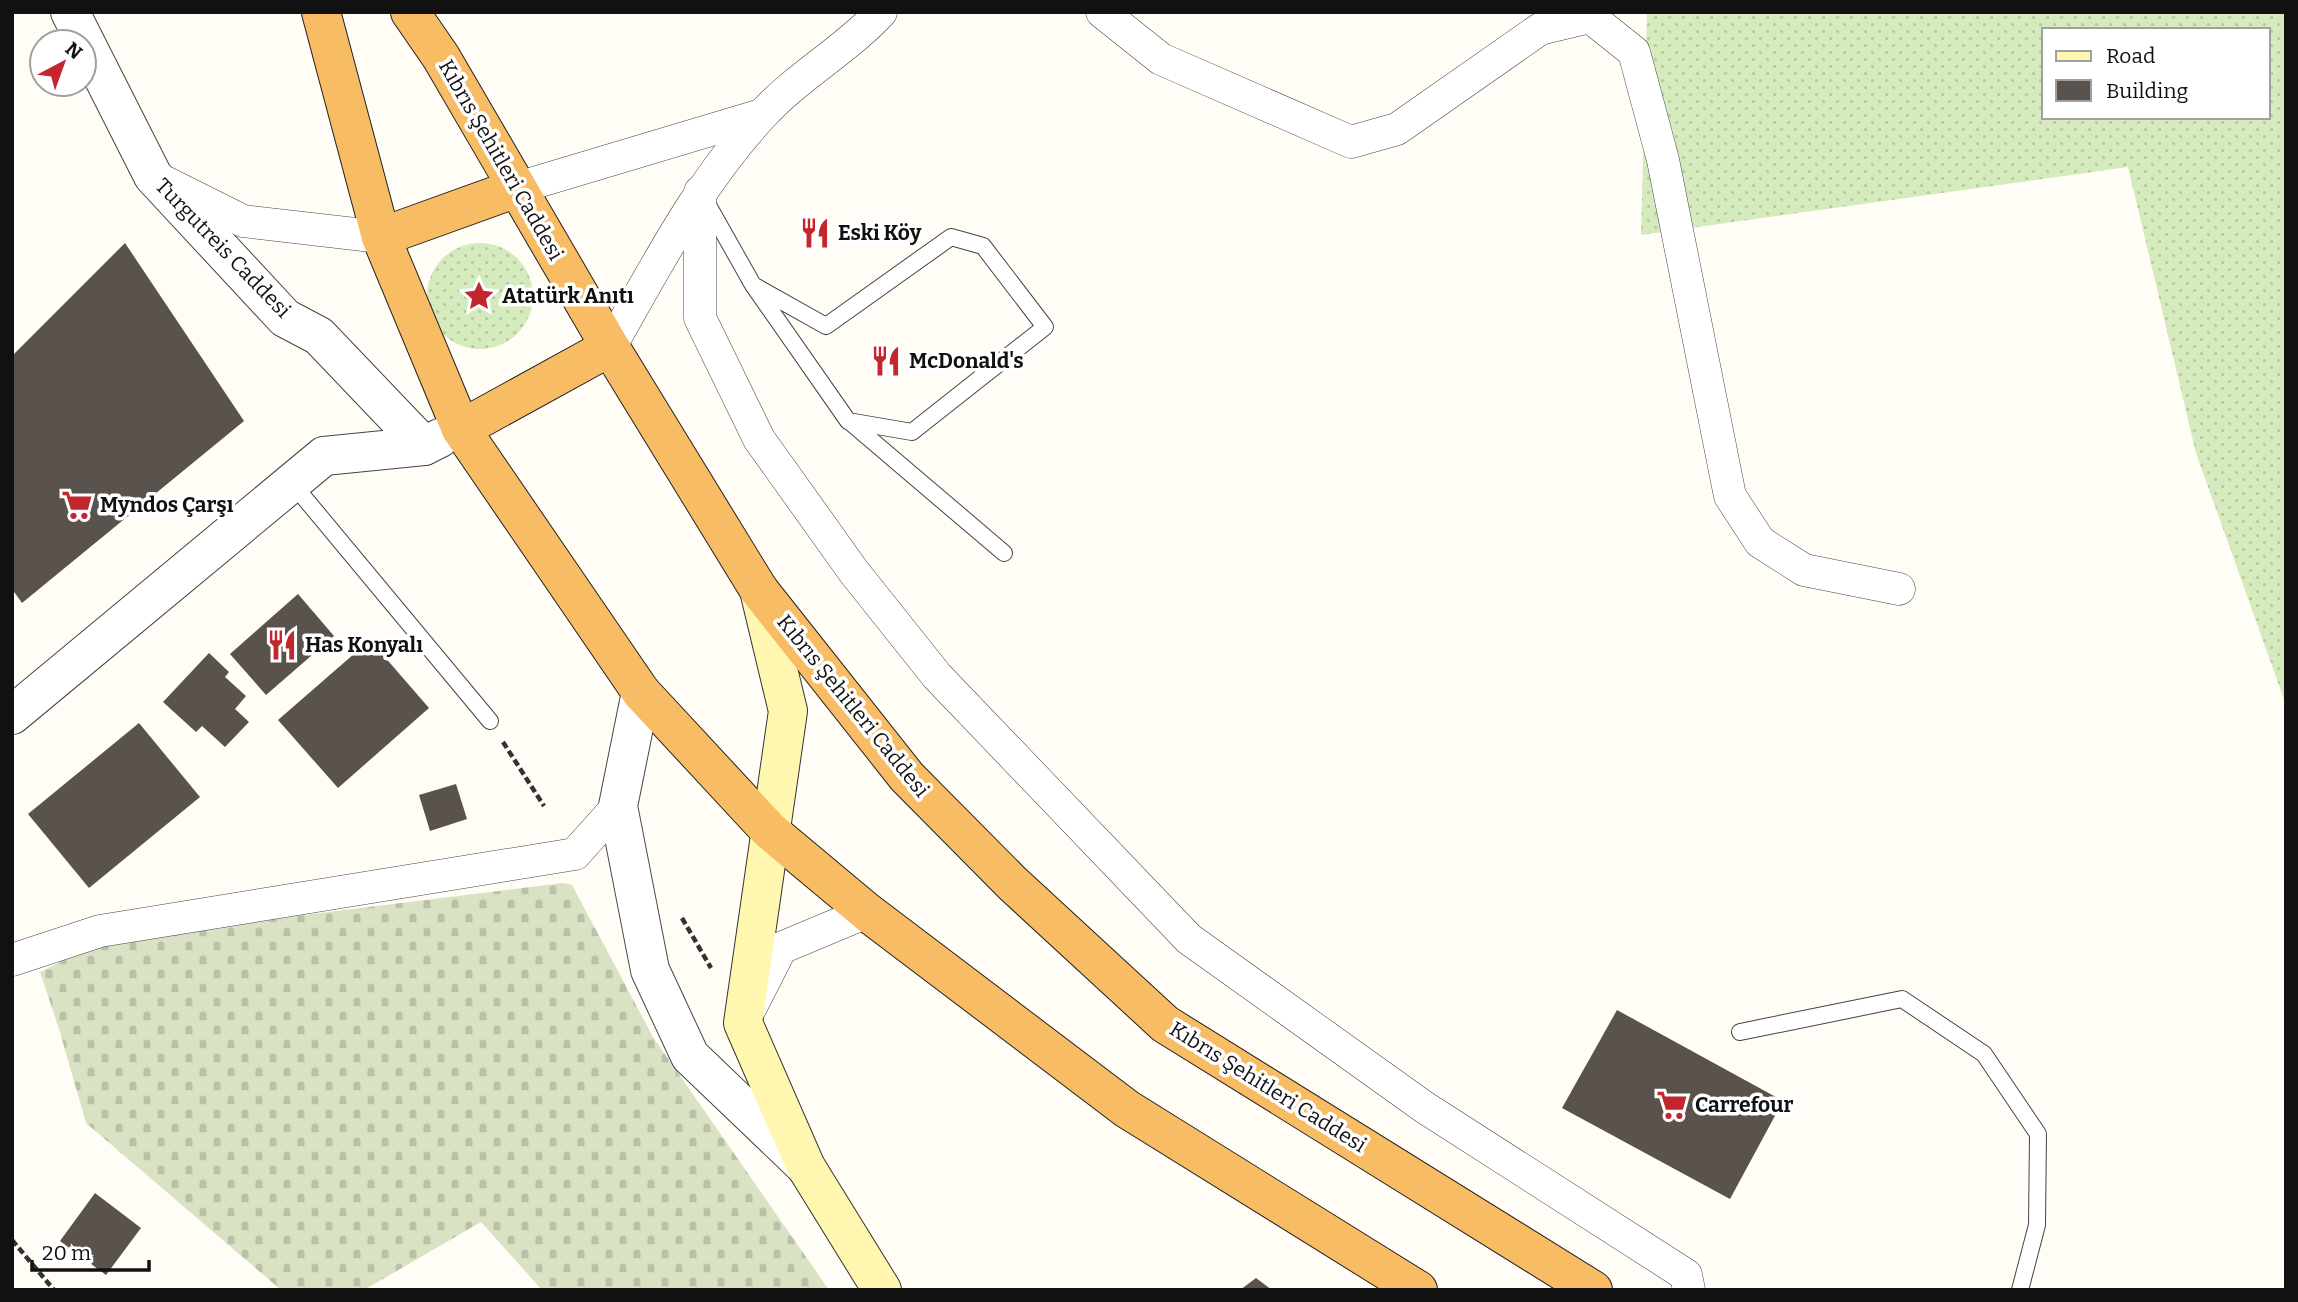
<svg xmlns="http://www.w3.org/2000/svg" width="2298" height="1302" viewBox="0 0 2298 1302" font-family="Bitter,serif">
	<defs>
		<pattern id="grass-dots" width="8" height="8" patternUnits="userSpaceOnUse" patternTransform="scale(1.75)"><rect width="8" height="8" fill="#d5ebbd"/><path d="M2 2h.1M6 6h.1" fill="none" stroke="#b6c8a1" stroke-width="1.8" stroke-linecap="round"/></pattern>
		<pattern id="cemetery-stones" width="16" height="16" patternUnits="userSpaceOnUse" patternTransform="scale(1.75)"><rect width="16" height="16" fill="#d9e3c4"/><path d="M2 7V4a2 2 0 0 1 4 0v3zM10 15v-3a2 2 0 0 1 4 0v3z" fill="#b9c2a7"/></pattern>
	</defs>
	<rect width="100%" height="100%" fill="#fffdf5"/>
	<!-- grass -->
	<g fill="url(#grass-dots)" fill-rule="evenodd">
		<path d="M1647 12H2286V705L2196 453 2128 167 1641 235ZM2044 30H2268V117H2044Z"/>
		<circle cx="480" cy="296" r="53"/>
	</g>
	<!-- cemetery -->
	<polygon fill="url(#cemetery-stones)" points="563,883 572,885 653,1037 829,1290 542,1290 481,1222 364,1290 281,1290 86,1123 59,1029 40,972 104,940"/>
	<!-- building -->
	<g fill="#5a524d">
		<polygon points="125,243 244,421 22,603 12,589 12,356"/>
		<polygon points="298,594 334,636 266,695 230,654"/>
		<polygon points="370,640 429,708 338,788 278,720"/>
		<polygon points="209,653 229,672 225,677 246,696 235,709 249,722 225,747 202,726 196,732 163,702"/>
		<polygon points="139,723 200,797 89,888 28,814"/>
		<polygon points="456,784 467,819 430,831 419,795"/>
		<polygon points="1617,1010 1783,1101 1730,1199 1562,1108"/>
		<polygon points="95,1193 141,1228 106,1275 60,1241"/>
		<polygon points="1256,1278 1272,1290 1240,1290"/>
	</g>
	<g fill="none" stroke-linecap="round" stroke-linejoin="round">
		<!-- service casing -->
		<g stroke="#444" stroke-width="18">
			<g id="service">
				<polyline points="705,200 753,285 848,421 912,432 1045,327 983,246 951,237 826,326 753,285"/>
				<polyline points="850,422 1004,553"/>
				<polyline points="292,483 490,721"/>
				<polyline points="1740,1032 1902,999 1984,1054 2038,1134 2037,1225 2020,1290"/>
			</g>
		</g>
		<!-- minor casing -->
		<g stroke="#444" stroke-width="33">
			<g id="minor">
				<polyline points="1102,12 1161,59 1351,142 1397,129 1540,29 1590,17 1634,52 1663,160 1730,496 1760,542 1804,570 1899,589"/>
				<polyline points="165,182 243,221 381,237"/>
				<polyline points="517,188 761,115"/>
				<polyline points="700,192 700,318 759,439 854,572 937,676 1189,939 1424,1107 1686,1275 1689,1290"/>
				<path d="M610 347C656 267 699 182 763 114 798 76 847 49 881 12"/>
				<polyline points="12,960 100,931 575,854 618,806"/>
				<polyline points="751,1007 781,948 867,912"/>
			</g>
		</g>
		<!-- tertiary casing -->
		<g stroke="#444" stroke-width="40">
			<g id="tertiary">
				<polyline points="70,12 153,176 285,318 319,336 424,446"/>
				<polyline points="641,692 618,806 650,970 690,1056 806,1167"/>
				<polyline points="12,715 324,456 424,446 440,438"/>
			</g>
		</g>
		<!-- secondary casing -->
		<g stroke="#333" stroke-width="40">
			<polyline id="secondary" points="759,590 788,711 743,1023 806,1167 882,1290"/>
		</g>
		<!-- trunk casing -->
		<g stroke="#222" stroke-width="40">
			<g id="trunk">
				<polyline points="321,12 381,237 461,429 641,692 769,830 867,912 1127,1109 1418,1290"/>
				<polyline points="410,12 441,57 610,347 759,590 907,777 1012,883 1165,1024 1593,1290"/>
				<polyline points="381,237 517,188"/>
				<polyline points="461,429 610,347"/>
			</g>
		</g>
		<!-- path -->
		<g stroke="#333" stroke-width="4.5" stroke-dasharray="7 3.5" stroke-linecap="butt">
			<polyline points="503,742 544,806"/>
			<polyline points="682,918 711,968"/>
			<polyline points="12,1240 54,1290"/>
		</g>
		<!-- service -->
		<use href="#service" stroke="#fff" stroke-width="16"/>
		<!-- minor -->
		<use href="#minor" stroke="#fff" stroke-width="32"/>
		<!-- tertiary -->
		<use href="#tertiary" stroke="#fff" stroke-width="38"/>
		<!-- secondary -->
		<use href="#secondary" stroke="#fff6b0" stroke-width="38"/>
		<!-- trunk -->
		<use href="#trunk" stroke="#f7bc64" stroke-width="38"/>
	</g>
	<!-- icons -->
	<defs>
		<g id="restaurant-bare" transform="scale(2.415)"><path d="M-5-6h1v4h1v-4h1v4h1v-4h1v5L-1.5 .5V6h-2V.5L-5-1ZM5-6V6H3V1.5H1.5Q1.5-4 5-6Z" fill="#c4262e" stroke="#fff" stroke-width="2.5" paint-order="stroke"/></g>
		<g id="sight-bare" transform="scale(2.415)"><path d="M0-6L1.8-2.2L6-1.7L2.9 1.2L3.7 5.4L0 3.3L-3.7 5.4L-2.9 1.2L-6-1.7L-1.8-2.2Z" fill="#c4262e" stroke="#fff" stroke-width="2.5" paint-order="stroke"/></g>
		<g id="supermarket-bare" transform="scale(2.415)"><path d="M-6-5.5h2.5l.6 2H6L4.5 2H-2.5L-4.4-4H-6ZM-1.5 3.2a1.3 1.3 0 1 0 .1 0ZM3 3.2a1.3 1.3 0 1 0 .1 0Z" fill="#c4262e" stroke="#fff" stroke-width="2.5" paint-order="stroke"/></g>
	</defs>
	<g fill-rule="evenodd">
		<use href="#restaurant-bare" x="815" y="233"/>
		<use href="#sight-bare" x="479" y="296"/>
		<use href="#restaurant-bare" x="886" y="361"/>
		<use href="#supermarket-bare" x="77" y="505"/>
		<use href="#restaurant-bare" x="282" y="645"/>
		<use href="#supermarket-bare" x="1672" y="1105"/>
	</g>
	<g text-anchor="middle" dominant-baseline="central" stroke-width="7" stroke-linejoin="round" paint-order="stroke">
		<!-- street labels -->
		<g font-size="21" fill="#111" stroke="#fff">
			<text transform="translate(501 160) rotate(60)">Kıbrıs Şehitleri Caddesi</text>
			<text transform="translate(223 248) rotate(46)">Turgutreis Caddesi</text>
			<text transform="translate(853 706) rotate(51)">Kıbrıs Şehitleri Caddesi</text>
			<text transform="translate(1268 1087) rotate(32)">Kıbrıs Şehitleri Caddesi</text>
		</g>
		<!-- poi labels -->
		<g font-size="21" font-weight="bold" fill="#111" stroke="#fff" text-anchor="start">
			<text x="838" y="233">Eski Köy</text>
			<text x="502" y="296">Atatürk Anıtı</text>
			<text x="909" y="361">McDonald's</text>
			<text x="100" y="505">Myndos Çarşı</text>
			<text x="305" y="645">Has Konyalı</text>
			<text x="1695" y="1105">Carrefour</text>
		</g>
	</g>
	<!-- border -->
	<rect width="2298" height="1302" fill="none" stroke="#111111" stroke-width="28"/>
	<!-- legend -->
	<rect x="2042" y="28" width="228" height="91" fill="#ffffff" stroke="#a0a0a0" stroke-width="2"/>
	<rect x="2056" y="51" width="35" height="10" fill="#fff6b0" stroke="#a0a0a0" stroke-width="2"/>
	<text x="2106" y="63" font-size="21" fill="#111111">Road</text>
	<rect x="2056" y="80" width="35" height="21" fill="#5a524d" stroke="#a0a0a0" stroke-width="2"/>
	<text x="2106" y="98" font-size="21" fill="#111111">Building</text>
	<!-- north arrow -->
	<g transform="translate(63 63) rotate(41)"><circle r="33" fill="#ffffff" stroke="#a0a0a0" stroke-width="2"/>
	<path d="M0-5L12 26L0 18L-12 26Z" fill="#c4262e"/>
	<text y="-10" font-size="19" font-weight="bold" text-anchor="middle" fill="#111111">N</text>
	</g>
	<!-- scale -->
	<path d="M32 1260v10h117v-10" fill="none" stroke="#111111" stroke-width="3.5"/>
	<text x="42" y="1260" font-size="21" fill="#111111" stroke="#ffffff" stroke-width="5" paint-order="stroke">20 m</text>
</svg>
